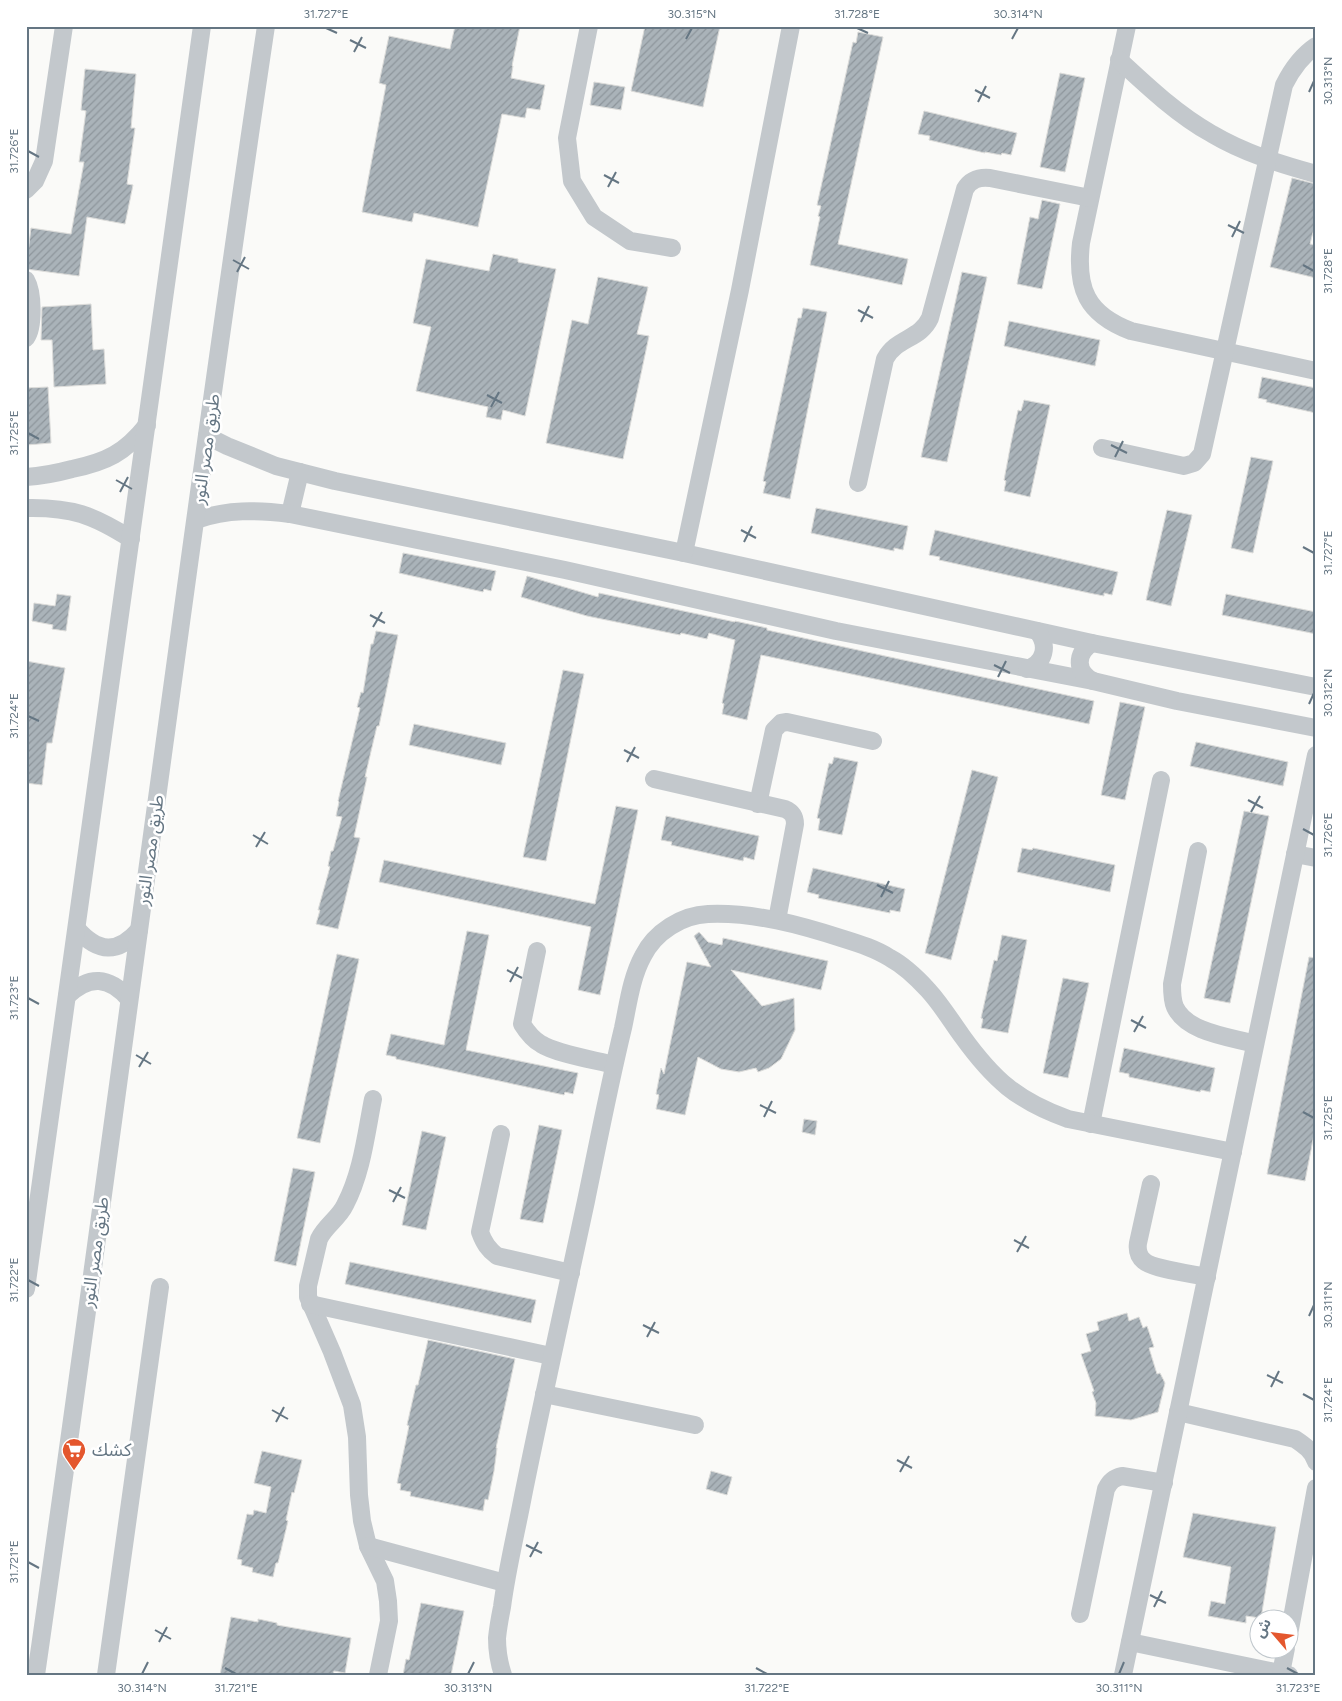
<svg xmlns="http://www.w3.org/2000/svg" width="1342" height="1701" viewBox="0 0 1342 1701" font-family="Figtree,'Noto Sans Arabic',sans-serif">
	<defs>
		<pattern id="building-hatch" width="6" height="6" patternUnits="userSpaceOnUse" patternTransform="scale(1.25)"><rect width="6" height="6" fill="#aab3b9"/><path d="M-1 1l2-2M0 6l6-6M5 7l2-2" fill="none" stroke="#8e969c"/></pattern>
	</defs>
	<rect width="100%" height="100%" fill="#fafaf8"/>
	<!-- building -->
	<g fill="url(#building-hatch)" stroke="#dcdcda">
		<polygon points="455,26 520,26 512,66 513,66 511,78 545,85 540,110 527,108 525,118 502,114 478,227 414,213 412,222 362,212 386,85 379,83 389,36 450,49"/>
		<polygon points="645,26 720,26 703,107 631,91"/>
		<polygon points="858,32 883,37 838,244 908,259 902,285 810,265 820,217 818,216 821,206 817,205 853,42 856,43"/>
		<polygon points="85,69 136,74 131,128 135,128 127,184 133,185 125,224 87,217 79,276 26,269 31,228 71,234 84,162 79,162 86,111 81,110"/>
		<polygon points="1060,73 1085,78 1065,172 1040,167"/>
		<polygon points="594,82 625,87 621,110 590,105"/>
		<polygon points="924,111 1017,133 1011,155 1002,153 1001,155 985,152 985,153 929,140 930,136 918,134"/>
		<polygon points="1292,178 1316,184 1316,221 1310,244 1316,245 1316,278 1270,267"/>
		<polygon points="1042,200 1060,204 1042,289 1017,284 1030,217 1038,219"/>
		<polygon points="493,254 518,259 518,262 556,269 525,416 503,410 501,420 486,417 488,407 416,391 431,327 413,323 426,259 489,271"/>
		<polygon points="962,272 987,277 947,462 921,457"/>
		<polygon points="598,277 648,287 637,334 649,336 623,459 546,443 572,320 588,324"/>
		<polygon points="91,304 93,350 104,349 106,384 54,387 52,340 41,340 42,307"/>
		<polygon points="803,308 827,312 790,499 763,493 766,482 763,481 798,318 801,318"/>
		<polygon points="1009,321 1100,340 1095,366 1004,346"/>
		<polygon points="1262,377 1316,388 1316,413 1266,402 1267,400 1258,398"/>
		<polygon points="48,387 51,443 26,445 26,388"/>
		<polygon points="1024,400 1050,405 1030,497 1004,491 1006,481 1004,480 1011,443 1018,410 1021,411"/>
		<polygon points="1251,457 1273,461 1253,553 1231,548"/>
		<polygon points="816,508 908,526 903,550 894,548 894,551 811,533"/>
		<polygon points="1167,510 1192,515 1171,606 1146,600"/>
		<polygon points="935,530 1118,572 1112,595 1104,593 1104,596 1089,593 939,560 940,557 929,555"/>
		<polygon points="403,553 496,571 491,591 484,589 483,592 399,573"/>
		<polygon points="527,576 598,597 599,593 735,622 735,621 767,628 767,630 885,656 1094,701 1089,724 761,655 747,720 722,714 724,704 722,703 735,640 709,633 707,639 681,633 680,635 587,616 521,597"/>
		<polygon points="57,594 71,596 66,631 52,629 53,625 32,621 34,603 55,606"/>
		<polygon points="1226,594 1316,612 1316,634 1222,615"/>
		<polygon points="376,631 398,635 379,726 377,726 365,777 367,777 354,837 360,838 338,929 316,924 320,910 318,910 330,867 328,866 331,851 333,851 342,817 336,816 339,802 338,801 360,708 357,707 361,692 363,693 371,644 373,644"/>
		<polygon points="26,661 65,668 52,743 47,743 42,785 26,783"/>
		<polygon points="563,670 584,674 546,861 523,857"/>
		<polygon points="1120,702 1145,707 1125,800 1101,795"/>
		<polygon points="414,724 506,743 501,765 409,745"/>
		<polygon points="1196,742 1288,762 1283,786 1190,766"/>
		<polygon points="834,757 858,762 842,835 818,830 820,819 817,818 829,763 832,764"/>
		<polygon points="972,770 998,777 951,960 925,953"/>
		<polygon points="616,806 638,810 600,995 578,990 591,927 379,882 384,860 595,904"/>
		<polygon points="1244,811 1269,816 1230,1003 1204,998"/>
		<polygon points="666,816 759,836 754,860 744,857 743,861 671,845 672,842 661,840"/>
		<polygon points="1022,848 1032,850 1033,848 1115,865 1110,892 1017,872"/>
		<polygon points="813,868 905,889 900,912 890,910 890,913 818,898 819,895 807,892"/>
		<polygon points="467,931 489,935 466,1050 578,1073 573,1094 565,1092 564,1095 425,1065 396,1059 396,1057 386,1055 391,1034 444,1045"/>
		<polygon points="699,932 708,942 722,945 723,938 828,961 821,990 731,970 762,1006 794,998 795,1030 781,1059 769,1068 758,1072 756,1068 739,1072 721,1069 698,1057 685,1115 656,1109 659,1095 656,1094 661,1068 664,1074 687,962 711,967 694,936"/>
		<polygon points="1002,935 1027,940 1008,1033 981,1028 983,1019 981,1018 994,960 997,961"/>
		<polygon points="337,954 359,959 320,1143 297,1138"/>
		<polygon points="1309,957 1316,958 1316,1124 1305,1181 1267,1174"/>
		<polygon points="1063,978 1089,983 1068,1078 1043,1073"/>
		<polygon points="1124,1048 1215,1068 1210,1092 1201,1090 1200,1092 1129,1077 1129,1074 1119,1072"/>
		<polygon points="804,1119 817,1121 815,1135 802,1132"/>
		<polygon points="539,1125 562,1130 543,1223 520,1219"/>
		<polygon points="422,1131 446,1137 426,1230 402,1225"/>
		<polygon points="293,1168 315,1172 296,1266 274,1261"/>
		<polygon points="350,1262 536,1300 531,1323 345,1284"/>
		<polygon points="1127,1313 1129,1321 1139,1317 1143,1328 1147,1326 1154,1347 1149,1348 1157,1374 1160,1373 1165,1383 1158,1412 1131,1420 1095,1416 1096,1403 1092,1392 1094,1391 1081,1354 1091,1351 1086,1334 1099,1330 1097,1322"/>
		<polygon points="428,1340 515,1359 496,1448 497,1448 494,1471 488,1500 485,1499 483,1511 410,1496 411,1492 400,1490 401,1484 397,1483 409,1426 407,1425 416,1385 418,1385"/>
		<polygon points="262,1451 302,1460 294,1493 292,1492 286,1520 288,1521 278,1563 276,1563 273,1577 252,1572 253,1568 241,1565 242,1560 237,1559 247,1514 253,1515 254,1510 266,1513 271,1487 254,1483"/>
		<polygon points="711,1471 732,1477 727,1495 706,1489"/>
		<polygon points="1193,1513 1276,1527 1261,1618 1246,1616 1246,1623 1208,1616 1211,1601 1225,1604 1231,1567 1183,1557"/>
		<polygon points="421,1603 464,1611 451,1675 403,1675 406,1659 409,1660"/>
		<polygon points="231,1617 258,1622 258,1619 277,1623 277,1625 351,1638 345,1673 334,1671 333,1675 220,1675"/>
	</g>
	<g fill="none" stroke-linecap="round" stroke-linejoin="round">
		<!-- minor -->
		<g stroke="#c3c8cc" stroke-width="18">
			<polyline points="589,26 567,138 572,181 594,217 630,241 672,248"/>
			<path d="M1127 26 1081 243C1076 288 1086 314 1131 331L1316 371"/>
			<path d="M1119 60C1148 87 1178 115 1212 134 1244 153 1280 164 1316 174"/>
			<polyline points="26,190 35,181 44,161 64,26"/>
			<path d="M26 280C33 292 34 327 26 338"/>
			<polyline points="207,436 227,446 276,466 335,481 684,553 1092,643 1316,687"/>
			<path d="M1102 448 1184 466 1194 463 1202 454 1284 85C1292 69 1301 56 1316 46"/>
			<path d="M26 477C42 476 57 473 72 469 106 462 125 453 147 425"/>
			<path d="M858 483 885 359C897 337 920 340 930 318L965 189C971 179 979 177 990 178L1090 198"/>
			<path d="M26 508C72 507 93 515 131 539"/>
			<polyline points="290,514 300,472"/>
			<path d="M196 520C228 509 256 510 290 514L565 570 836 631 1093 681 1177 701 1316 728"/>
			<polyline points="684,553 740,290 791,26"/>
			<path d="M1092 643C1075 654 1076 672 1093 681"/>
			<path d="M1027 669C1045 663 1049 645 1037 631"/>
			<path d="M654 779 785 809C792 812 795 816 795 824L777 920"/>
			<polyline points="758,804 774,730 781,723 787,722 873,741"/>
			<path d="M1198 851 1172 984C1172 991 1172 1000 1175 1007 1187 1033 1231 1037 1255 1044"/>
			<polyline points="1295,854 1316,858"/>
			<path d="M77 929C98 953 118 954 139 930"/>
			<path d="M537 951 522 1024C527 1032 532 1039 541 1044 557 1054 595 1060 614 1065"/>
			<path d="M67 996C89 975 109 976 129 999"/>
			<path d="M373 1099C366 1134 362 1173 345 1205 339 1218 325 1226 319 1239L308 1286V1297L332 1352 352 1405 357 1437 359 1495 362 1521 368 1546 385 1581 388 1601 389 1621 378 1675"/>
			<polyline points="1091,1124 1161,780"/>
			<path d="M501 1134 480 1232C484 1243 488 1249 497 1256L571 1273"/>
			<path d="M1151 1184 1138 1243C1137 1250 1138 1256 1144 1261 1153 1269 1193 1274 1207 1277"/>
			<polyline points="26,1289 202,26"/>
			<polyline points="310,1304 551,1356"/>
			<polyline points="544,1394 695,1425"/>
			<path d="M1178 1412 1295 1439C1304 1445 1313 1451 1316 1462"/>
			<polyline points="368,1546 505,1583"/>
			<path d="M1080 1614 1106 1489C1110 1481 1114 1478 1122 1476L1164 1483"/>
			<polyline points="1290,1629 1316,1488"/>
			<polyline points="1130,1642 1289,1675"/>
			<polyline points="1281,1673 1286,1648"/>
			<path d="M36 1675C115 1126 184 575 266 26"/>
			<polyline points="106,1675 160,1287"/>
			<path d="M503 1675C499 1663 497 1651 497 1638 498 1628 500 1617 502 1607 507 1569 516 1533 523 1496 543 1397 565 1299 586 1201 598 1143 609 1086 623 1028 628 1005 631 978 643 956 655 932 682 915 708 914 754 912 801 925 844 939 860 944 876 949 890 958 905 966 917 978 928 990 941 1004 951 1021 962 1036 993 1079 1017 1101 1068 1119L1233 1152"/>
			<polyline points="1123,1675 1316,755"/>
		</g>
	</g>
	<!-- ticks -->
	<path fill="none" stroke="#657683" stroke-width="2" d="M326 28 337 33M857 28 868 33M686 39 692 28M1012 39 1018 28M350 40 366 48M354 52 362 37M975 90 990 98M1309 92 1314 81M978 102 986 86M28 151 39 157M604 175 619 183M608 187 616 172M1228 225 1244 233M1232 237 1240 221M233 260 249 269M1303 265 1314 271M237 272 245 257M858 310 873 318M861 322 869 306M487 395 502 403M491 407 499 392M28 433 39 439M1111 445 1127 453M1115 457 1123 441M116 480 132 489M120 492 128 477M741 530 756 538M744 542 752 526M1303 547 1314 553M370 615 385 623M373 627 382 612M994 665 1010 673M998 677 1006 661M1309 704 1314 693M28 716 39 721M624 750 639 758M627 762 635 747M1248 800 1263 808M1251 812 1260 796M1303 829 1314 835M253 835 268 844M256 847 265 832M877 885 893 893M881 897 889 881M507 970 522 978M510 982 518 967M28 998 39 1004M1131 1020 1146 1028M1134 1032 1143 1016M136 1055 151 1064M139 1067 148 1052M760 1105 776 1113M1303 1112 1314 1118M764 1117 772 1101M389 1190 405 1198M393 1202 401 1187M1014 1240 1029 1248M1017 1252 1026 1236M28 1280 39 1286M1309 1316 1314 1305M643 1325 659 1333M647 1337 655 1322M1267 1375 1283 1383M1271 1387 1279 1371M1303 1394 1314 1400M272 1410 288 1419M276 1422 284 1407M897 1460 912 1468M900 1472 909 1456M526 1545 542 1553M530 1557 538 1542M28 1562 39 1568M1150 1595 1166 1603M1154 1607 1162 1591M155 1630 171 1639M159 1642 167 1627M225 1668 236 1674M756 1668 767 1674M1287 1668 1298 1674M142 1674 148 1662M468 1674 474 1662M1119 1674 1124 1662"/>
	<!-- icons -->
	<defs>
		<g id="supermarket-pin" transform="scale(1.25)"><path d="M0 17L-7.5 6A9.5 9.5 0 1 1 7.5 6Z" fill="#e4572e" stroke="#fff"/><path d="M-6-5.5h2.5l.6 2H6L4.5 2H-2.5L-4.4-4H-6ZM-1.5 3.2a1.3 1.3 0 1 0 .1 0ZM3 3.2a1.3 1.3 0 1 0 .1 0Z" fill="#fff"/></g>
	</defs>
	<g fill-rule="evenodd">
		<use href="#supermarket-pin" x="74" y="1450"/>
	</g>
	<g text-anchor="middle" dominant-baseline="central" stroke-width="5" stroke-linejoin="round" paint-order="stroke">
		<!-- street labels -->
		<g font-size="18" fill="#657683" stroke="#fff">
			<text transform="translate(206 449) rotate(-82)">طريق مصر النور</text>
			<text transform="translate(150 850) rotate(-82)">طريق مصر النور</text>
			<text transform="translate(95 1252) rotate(-82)">طريق مصر النور</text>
		</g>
		<!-- poi labels -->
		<g font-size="18" fill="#657683" stroke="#fff" text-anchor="start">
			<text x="92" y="1450">كشك</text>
		</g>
	</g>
	<!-- border -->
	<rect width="1342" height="1701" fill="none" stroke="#ffffff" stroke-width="55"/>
	<!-- north arrow -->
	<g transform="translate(1274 1634) rotate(298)"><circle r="24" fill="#ffffff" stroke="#c1c8cd"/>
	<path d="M0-4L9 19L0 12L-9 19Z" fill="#e4572e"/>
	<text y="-8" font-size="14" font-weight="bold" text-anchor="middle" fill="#657683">ش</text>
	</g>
	<rect x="28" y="28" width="1286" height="1646" fill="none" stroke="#657683" stroke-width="2"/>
	<g font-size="12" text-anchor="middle" fill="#657683">
		<text x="326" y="18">31.727°E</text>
		<text x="692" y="18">30.315°N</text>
		<text x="857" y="18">31.728°E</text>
		<text x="1018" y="18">30.314°N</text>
		<text transform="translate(1328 81) rotate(-90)" y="4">30.313°N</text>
		<text transform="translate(14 151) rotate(-90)" y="4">31.726°E</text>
		<text transform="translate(1328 271) rotate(-90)" y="4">31.728°E</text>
		<text transform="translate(14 433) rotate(-90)" y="4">31.725°E</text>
		<text transform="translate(1328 553) rotate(-90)" y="4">31.727°E</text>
		<text transform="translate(1328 693) rotate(-90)" y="4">30.312°N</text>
		<text transform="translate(14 716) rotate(-90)" y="4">31.724°E</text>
		<text transform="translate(1328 835) rotate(-90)" y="4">31.726°E</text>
		<text transform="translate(14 998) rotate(-90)" y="4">31.723°E</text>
		<text transform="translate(1328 1118) rotate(-90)" y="4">31.725°E</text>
		<text transform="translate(14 1280) rotate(-90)" y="4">31.722°E</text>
		<text transform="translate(1328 1305) rotate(-90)" y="4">30.311°N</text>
		<text transform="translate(1328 1400) rotate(-90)" y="4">31.724°E</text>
		<text transform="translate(14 1562) rotate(-90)" y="4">31.721°E</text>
		<text x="142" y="1692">30.314°N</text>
		<text x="236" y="1692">31.721°E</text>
		<text x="468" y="1692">30.313°N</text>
		<text x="767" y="1692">31.722°E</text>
		<text x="1119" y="1692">30.311°N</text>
		<text x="1298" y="1692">31.723°E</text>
	</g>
</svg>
